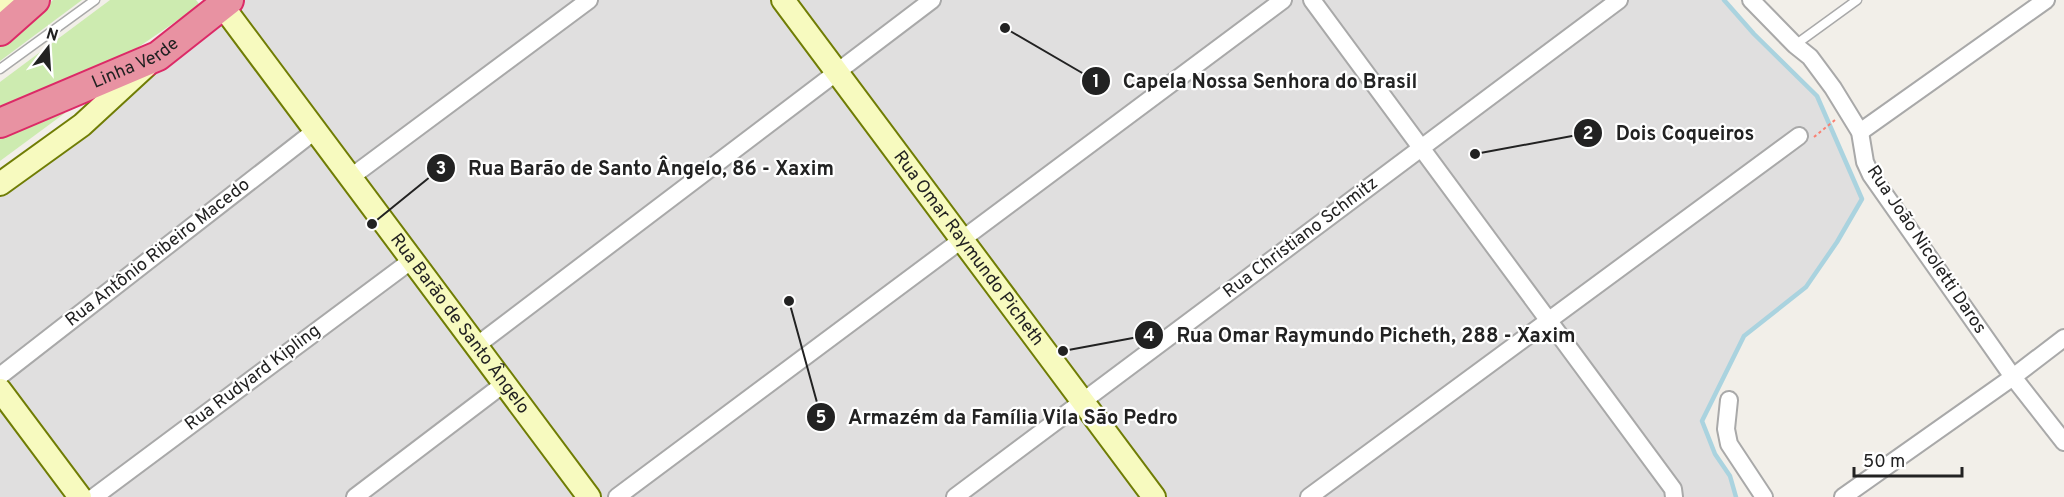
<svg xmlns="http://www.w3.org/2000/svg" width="2064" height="497" viewBox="0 0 2064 497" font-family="Overpass,sans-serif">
	<rect width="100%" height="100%" fill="#f2efe9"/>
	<!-- residential -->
	<polygon fill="#e0dfdf" points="229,0 1724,0 1754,34 1817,96 1862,199 1837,242 1806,287 1744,336 1702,420 1715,454 1730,476 1736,497 0,497 0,182"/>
	<!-- grass -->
	<g fill="#cdebb0">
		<polygon points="53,0 82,0 0,61 0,47"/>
		<polygon points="110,0 196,0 200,5 137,48 99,70 0,111 0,82"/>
		<polygon points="64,111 65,113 0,161 0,137"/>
	</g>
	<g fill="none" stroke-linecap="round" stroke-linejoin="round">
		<!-- stream -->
		<polyline stroke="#aad3df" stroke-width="4.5" points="1724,0 1754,34 1817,96 1862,199 1837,242 1806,287 1744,336 1702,421 1715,454 1730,476 1736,497"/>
		<!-- lane casing -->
		<g stroke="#a9a9a9" stroke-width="11">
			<g id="lane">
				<polyline points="1795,45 1857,0"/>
				<polyline points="0,69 95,0"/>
			</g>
		</g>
		<!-- street casing -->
		<g stroke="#a9a9a9" stroke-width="20">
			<g id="street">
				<polyline points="1312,0 1673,489 1674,497"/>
				<polyline points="1751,0 1795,45 1810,57 1833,88 1860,132 1865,162 1871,175 2013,377 2064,442"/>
				<polyline points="1860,132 2046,0"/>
				<polyline points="351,177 589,0"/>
				<polyline points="476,346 932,0"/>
				<polyline points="0,376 316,130"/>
				<polyline points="1729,400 1726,429 1729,444 1764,497"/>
				<polyline points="94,497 412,260"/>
				<polyline points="355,497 505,383"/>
				<polyline points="617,497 1283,0"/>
				<polyline points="955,497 1619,0"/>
				<polyline points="1309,497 1799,136"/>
				<polyline points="1843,497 2013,377 2064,338"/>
			</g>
		</g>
		<!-- secondary casing -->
		<g stroke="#707d05" stroke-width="26">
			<g id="secondary">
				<path id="s1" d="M218 0 589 497"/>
				<path id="s2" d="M783 0 1154 497"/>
				<polyline points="0,2 3,0"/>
				<polyline points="0,184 82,125 146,66"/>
				<polyline points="0,390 80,497"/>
			</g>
		</g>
		<!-- highway casing -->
		<g stroke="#dc2a67" stroke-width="32">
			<g id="highway">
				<polyline points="0,31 35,0"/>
				<path id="s3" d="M0 123 158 56 229 0"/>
			</g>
		</g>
		<!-- path -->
		<polyline stroke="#fa8072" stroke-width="2" stroke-dasharray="3 3" stroke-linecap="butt" points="1814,137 1835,120"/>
		<!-- lane -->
		<use href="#lane" stroke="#fff" stroke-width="8"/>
		<!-- street -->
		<use href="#street" stroke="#fff" stroke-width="16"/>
		<!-- secondary -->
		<use href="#secondary" stroke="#f7fabf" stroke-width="22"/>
		<!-- highway -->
		<use href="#highway" stroke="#e892a2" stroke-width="28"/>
	</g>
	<g text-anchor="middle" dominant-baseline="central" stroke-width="4.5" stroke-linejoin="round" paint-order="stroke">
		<!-- street labels -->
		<g font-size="18" fill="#222" stroke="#fff">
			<text stroke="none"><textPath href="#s3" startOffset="148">Linha Verde</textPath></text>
			<text transform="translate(1301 238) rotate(-37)">Rua Christiano Schmitz</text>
			<text stroke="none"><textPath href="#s2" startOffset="310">Rua Omar Raymundo Picheth</textPath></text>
			<text transform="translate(1926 250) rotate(56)">Rua João Nicoletti Daros</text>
			<text transform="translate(158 253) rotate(-38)">Rua Antônio Ribeiro Macedo</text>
			<text stroke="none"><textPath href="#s1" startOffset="404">Rua Barão de Santo Ângelo</textPath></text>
			<text transform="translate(253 378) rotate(-37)">Rua Rudyard Kipling</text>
		</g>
	</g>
	<!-- callouts -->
	<path fill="none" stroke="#222" stroke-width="2" d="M1005 28L1096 81M1475 154L1588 133M372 224L441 168M1063 351L1149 335M789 301L821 417"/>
	<g fill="#222" stroke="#fff" stroke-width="2">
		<circle cx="1005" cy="28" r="6"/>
		<circle cx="1475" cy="154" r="6"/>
		<circle cx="372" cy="224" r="6"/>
		<circle cx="1063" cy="351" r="6"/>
		<circle cx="789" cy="301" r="6"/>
		<circle cx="1096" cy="81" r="15"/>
		<circle cx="1588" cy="133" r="15"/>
		<circle cx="441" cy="168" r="15"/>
		<circle cx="1149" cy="335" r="15"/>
		<circle cx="821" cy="417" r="15"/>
	</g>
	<g font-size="18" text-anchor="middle" font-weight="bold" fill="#fff">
		<text x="1096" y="87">1</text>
		<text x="1588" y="139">2</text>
		<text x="441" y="174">3</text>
		<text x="1149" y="341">4</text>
		<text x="821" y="423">5</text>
	</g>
	<g font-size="20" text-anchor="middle" font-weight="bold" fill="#222" stroke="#fff" stroke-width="4.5" stroke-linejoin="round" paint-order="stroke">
		<text x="1270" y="88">Capela Nossa Senhora do Brasil</text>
		<text x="1685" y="140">Dois Coqueiros</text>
		<text x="651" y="175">Rua Barão de Santo Ângelo, 86 - Xaxim</text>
		<text x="1376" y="342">Rua Omar Raymundo Picheth, 288 - Xaxim</text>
		<text x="1013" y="424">Armazém da Família Vila São Pedro</text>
	</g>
	<!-- north arrow -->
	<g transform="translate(48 48) rotate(17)" stroke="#ffffff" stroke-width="4.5" paint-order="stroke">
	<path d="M0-4.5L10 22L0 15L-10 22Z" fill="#222222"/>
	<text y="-9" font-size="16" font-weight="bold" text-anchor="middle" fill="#222222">N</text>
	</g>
	<!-- scale -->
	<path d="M1854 467v9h108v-9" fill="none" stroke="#222222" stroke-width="3"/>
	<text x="1863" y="467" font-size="18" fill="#222222" stroke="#ffffff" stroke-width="4.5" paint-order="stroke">50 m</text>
</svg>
